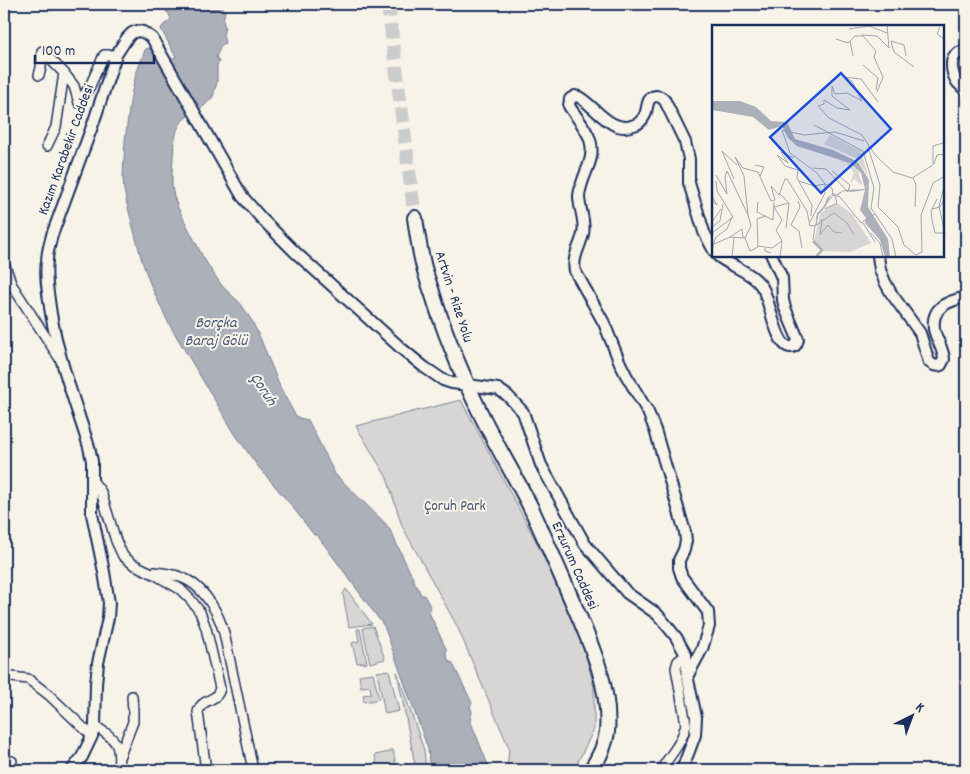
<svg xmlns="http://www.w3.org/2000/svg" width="970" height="774" viewBox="0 0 970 774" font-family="Dekko,sans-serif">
	<rect width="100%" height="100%" fill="#f7f3e8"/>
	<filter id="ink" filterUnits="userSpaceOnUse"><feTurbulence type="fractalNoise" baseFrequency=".02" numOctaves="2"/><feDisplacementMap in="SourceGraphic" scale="10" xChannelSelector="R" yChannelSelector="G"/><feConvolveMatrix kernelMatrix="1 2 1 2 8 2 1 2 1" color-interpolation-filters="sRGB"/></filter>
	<g filter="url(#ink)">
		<!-- green -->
		<g fill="#d7d6d4" stroke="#798299">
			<polygon points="461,400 535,539 580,633 594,687 594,729 574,770 507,770 509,748 457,626 402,526 387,478 356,426"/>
			<polygon points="346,589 369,620 372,624 349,627 343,594"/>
			<polygon points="373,626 385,659 370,663 363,628"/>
			<polygon points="357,629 360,629 367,663 364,664 364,662 357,663 352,643 359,641"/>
			<polygon points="389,670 399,711 385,714 377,672"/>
			<polygon points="397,672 424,750 426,770 416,770"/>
			<polygon points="373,673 379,699 364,702 363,695 371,694 370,686 361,687 359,675"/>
			<polygon points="390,750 393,750 397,770 378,770 375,755 390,752"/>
		</g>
		<!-- water -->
		<path fill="#acb0b9" stroke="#727c95" d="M166 4H221L225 11 223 21 225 27 223 35 225 43 221 46 216 57 219 61 217 66V82L213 97 204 106 188 116 182 121 177 130 174 143 172 173V187L174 197 178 208 203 257 213 273 223 287 241 304 252 321 261 340 281 389 295 415 299 418 308 420 335 474 385 523 390 530 421 595H424L431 608 428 610 447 651 445 652 450 663 452 662 472 703 470 706 472 712 470 720 490 770H430L428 749 384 626 317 535H314L291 505 256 464 235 434 169 324 151 286 142 261 127 204 124 190 123 177 125 140 131 95 136 74 145 50 147 48C154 49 158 58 162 64L176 57 161 29C164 22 169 23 171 19L168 12H166Z"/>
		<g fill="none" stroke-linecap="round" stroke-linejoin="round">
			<!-- primary-tunnel -->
			<polyline stroke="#cbcccc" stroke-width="14" stroke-dasharray="14 7" stroke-linecap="butt" points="388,4 415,218"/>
			<!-- minor casing -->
			<g stroke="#1b2f5e" stroke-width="12">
				<g id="minor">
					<polyline points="39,75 41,68 42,51 64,73 74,86 79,103 90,86 104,55 116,55"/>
					<polyline points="47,146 56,127 64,73"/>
					<polyline points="4,263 12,285 60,359"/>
					<path d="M92 480 101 492 116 541 123 556 133 564 156 575 180 589 191 600 200 612 206 628 220 688C217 703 202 697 198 712L206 770"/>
					<path d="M155 572C166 573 179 575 189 581 206 591 219 614 224 633L253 770"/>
					<polyline points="4,676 28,679 49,695 92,736"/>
					<path d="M95 726C117 740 121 744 118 770"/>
					<polyline points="120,755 133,722 133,710 132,696"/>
					<polyline points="4,770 12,761"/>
					<path d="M661 770C671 753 682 744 686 724L676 668 678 661 686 655"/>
				</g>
			</g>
			<!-- tertiary casing -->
			<g stroke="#1b2f5e" stroke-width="14">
				<g id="tertiary">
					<path d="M966 55 961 52C948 56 951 72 957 82 960 85 963 88 966 91"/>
					<path d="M718 256C730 266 747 270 757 281 761 285 764 289 765 294 770 304 777 348 791 347 796 347 797 343 798 339L785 308 783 300 782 278 772 256"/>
					<path d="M878 256 880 270 885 282 891 293 920 333 929 362C933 365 936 367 941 365L944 359C943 348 936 339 934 329 931 306 949 301 966 297"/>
					<path d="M688 675 702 649 709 626 708 612 682 577 679 568V560L684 550 686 541 685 532 655 430 648 412 626 375 620 363 604 323 575 271C572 257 580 247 583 234 586 221 579 209 579 196 580 186 584 177 588 167 599 140 583 127 569 106L570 99 575 96 579 97C595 106 612 135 634 125 639 124 643 119 645 115 648 108 646 97 656 96 660 96 663 98 665 101L685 142 689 159V183L704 232 714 251"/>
					<path d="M72 770 82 757 92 736 95 726 96 684 98 663 108 618 109 603 104 572 92 514V461L89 447C74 399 55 350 49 300 47 287 45 274 47 261 47 252 50 244 52 235L93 124 116 55 127 38 132 33 137 31 143 32 152 38 242 196 261 218 295 252 402 349 424 367 443 380 452 383 498 389 508 396 523 412 541 465 585 544 627 593 657 614 664 622 676 637 686 655 687 675 696 717 695 735 682 770"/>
				</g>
			</g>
			<!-- primary casing -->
			<g stroke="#1b2f5e" stroke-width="18">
				<path id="primary" d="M415 218C417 232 419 246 422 259 424 270 428 281 432 292 444 332 460 370 478 408 494 442 514 474 531 508 546 540 560 573 574 605 591 644 611 688 607 732 605 747 599 758 591 770"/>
			</g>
			<!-- minor -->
			<use href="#minor" stroke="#f7f3e8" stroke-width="9"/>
			<!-- tertiary -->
			<use href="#tertiary" stroke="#f7f3e8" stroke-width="10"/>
			<!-- primary -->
			<use href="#primary" stroke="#f7f3e8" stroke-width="14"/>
		</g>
	</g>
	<g text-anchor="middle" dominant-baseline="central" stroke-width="4" stroke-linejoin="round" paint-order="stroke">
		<!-- street labels -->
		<g font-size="15" fill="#1b2f5e" stroke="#f7f3e8">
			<text transform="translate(67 150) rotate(-70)">Kazım Karabekir Caddesi</text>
			<text transform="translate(453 297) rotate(72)">Artvin - Rize Yolu</text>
			<text transform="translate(574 566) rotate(66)">Erzurum Caddesi</text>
		</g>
		<!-- park labels -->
		<g font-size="15" fill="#415076" stroke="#f7f3e8">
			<text x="455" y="507">Çoruh Park</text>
		</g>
		<!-- water labels -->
		<g font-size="16" font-style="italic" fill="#465679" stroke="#f7f3e8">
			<text x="216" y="323">Borçka<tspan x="216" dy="18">Baraj Gölü</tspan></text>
			<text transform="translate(263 390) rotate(57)">Çoruh</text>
		</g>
	</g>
	<!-- overview -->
	<g transform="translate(712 25)">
		<rect width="232" height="232" fill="#f7f3e8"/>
		<path d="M118 110 149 126 156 151 144 133 112 119ZM131 134 146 146 151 161 143 155 144 152 139 158H138L142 148 134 137H128Z" fill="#d7d6d4"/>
		<path d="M125 178 140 189 159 218 138 227 110 226 102 217 108 188Z" fill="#d7d6d4"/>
		<path d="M0 76H28L44 82 59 96 75 97 83 114 121 125 146 137 157 155 156 182 176 214 178 232H173L168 215 153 198 154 193 148 185 153 165 140 167 132 166 126 170 119 169 113 183 106 189 103 199 105 188 112 183 115 173 120 168 125 169 132 165 153 164 149 148 138 138 85 121 76 113 70 101 57 105 41 92 0 85Z" fill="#acb0b9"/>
		<path fill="none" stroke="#acb0b9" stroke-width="2.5" d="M101 216 110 225 104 232"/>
		<path fill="none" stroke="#9fa5b1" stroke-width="1" d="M228 2 225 9 233 15M137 4 157 1 175 8M124 14 136 18 143 11H150M138 16 141 31M179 16 182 27 202 42M179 16 192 20 194 31M151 40 166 53 164 65M165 67 171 52 162 32 164 26 150 10 165 11 177 23 175 0M166 77 149 54 132 52 140 56 150 76 135 68 123 69 120 61V71L138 85 125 83 112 75V79L106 81 117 93 150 110 163 130 181 147 200 153 221 140V121L231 118 233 113M102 100 151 126 162 163 159 183 180 214 184 232M156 122 168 160 166 182 186 202 192 220 204 230 210 227 209 190 214 177 221 158 233 151M82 133 69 127 76 138 65 130 73 141 86 145 85 153 100 180 99 191M222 139 225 130 233 129M43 140 52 142 48 151M101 143 114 144 136 167M120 146 138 160 136 166M4 150 15 169 13 152 15 146 36 190 32 151 23 132 31 143 46 147 59 176 63 175 59 161 67 170 73 154H75L95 186 98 201 104 200 106 189 121 170 128 172 149 198 163 189M201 153 204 160 203 182M22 154 10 126 25 140M87 156 102 161 113 159M112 158 120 163 121 170M232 162 227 181 233 209M68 169 77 178 74 203M0 171 5 180 0 176M225 174 219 186 220 195 223 208H232M86 176 88 182 79 200 87 206 90 223M46 177 45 187 61 195 62 177M113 184 125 178 123 171M220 184 228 182 233 173M36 190 39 201 33 213 38 226M110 194 108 210 116 200 122 207 130 208M0 197 9 184M98 197 113 168V159L105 148 78 128 70 105 92 110 123 107 152 116M151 198 163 217M0 202 8 196 11 179M0 208 21 192 5 166 4 156M159 208 168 218 171 232M18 212 30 204 31 213M101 215 103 201 122 188 135 198 142 210M0 220 18 212 33 213M46 221 53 222V226L59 228M54 222 60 223 70 216M0 224 4 212 15 204 20 192M38 226 46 222 45 194 54 191M20 232 22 213M68 232 70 216 64 205 70 195 62 182 77 178"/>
		<path fill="#1d4ed8" fill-opacity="0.15" stroke="#1d4ed8" stroke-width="2.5" d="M129 48 179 104 109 168 58 112Z"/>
		<rect width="232" height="232" fill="none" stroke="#1b2f5e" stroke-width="2.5"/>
	</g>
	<!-- margin -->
	<rect width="970" height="774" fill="none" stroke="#f7f3e8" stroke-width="20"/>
	<rect x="10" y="10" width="950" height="754" fill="none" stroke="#1b2f5e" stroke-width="2" filter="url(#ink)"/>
	<!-- north arrow -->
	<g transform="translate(912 716) rotate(42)" stroke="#f7f3e8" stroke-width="4" paint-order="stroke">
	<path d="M0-4L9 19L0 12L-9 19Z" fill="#1b2f5e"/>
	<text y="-8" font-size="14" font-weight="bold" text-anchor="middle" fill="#1b2f5e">K</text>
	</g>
	<!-- scale -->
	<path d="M35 55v8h119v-8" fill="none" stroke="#1b2f5e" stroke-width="2.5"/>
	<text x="42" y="55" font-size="15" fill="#1b2f5e" stroke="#f7f3e8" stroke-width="4" paint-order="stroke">100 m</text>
</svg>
